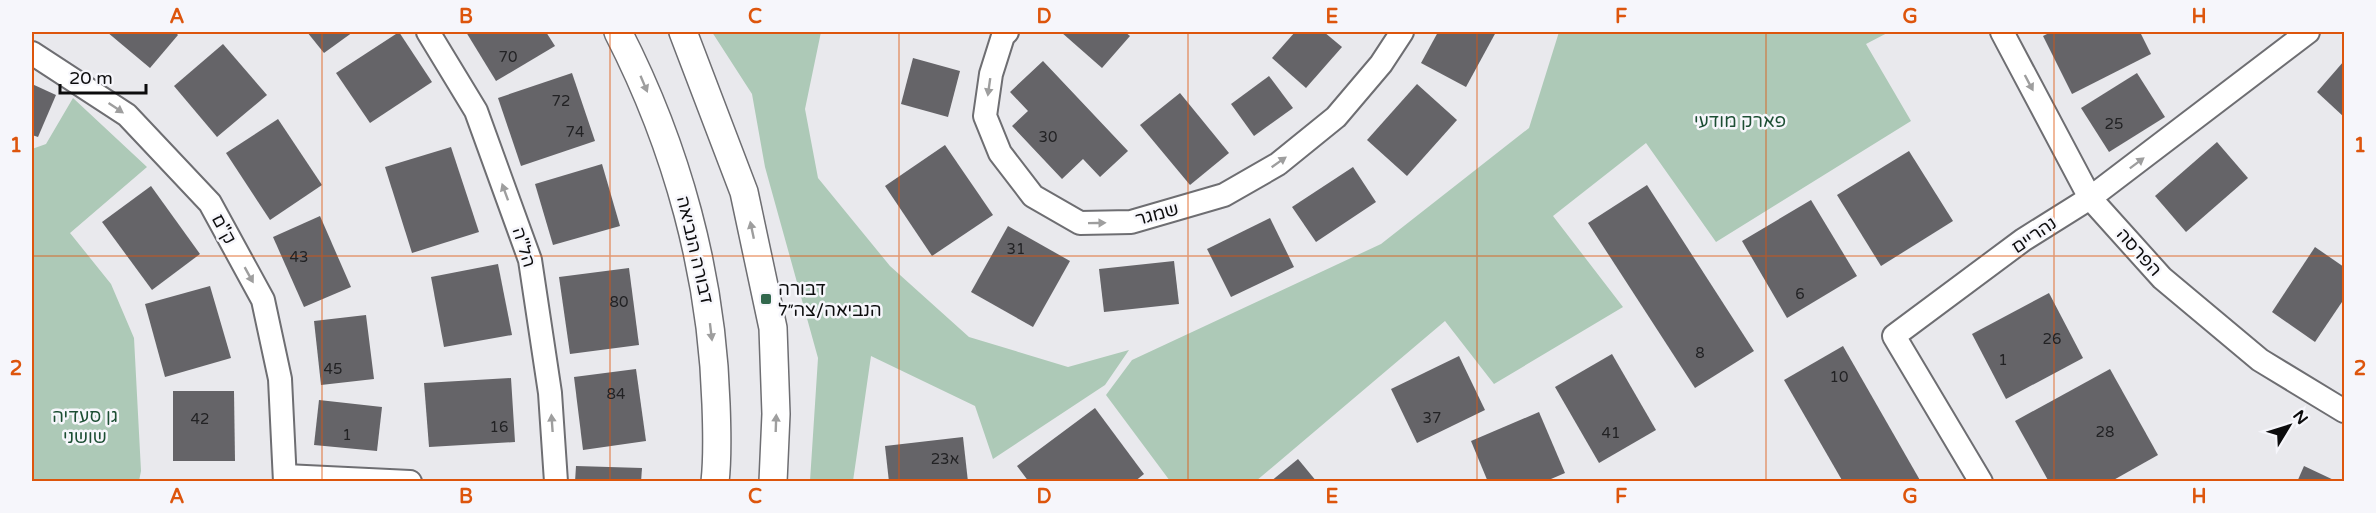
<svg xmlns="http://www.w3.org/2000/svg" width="2376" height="513" viewBox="0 0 2376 513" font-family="'Varela Round','Noto Sans Hebrew',sans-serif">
	<rect width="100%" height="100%" fill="#e9e9ed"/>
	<!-- green -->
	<g fill="#adc9b7">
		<polygon points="712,32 821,32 805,109 818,178 890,266 969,337 1068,367 1129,350 1105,385 993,459 975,406 871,356 853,481 810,481 818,358 765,167 752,94"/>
		<polygon points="1559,32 1889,32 1866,44 1911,121 1716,242 1646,143 1553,216 1623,307 1494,384 1445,321 1256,481 1170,481 1106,395 1132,360 1381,244 1529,128"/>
		<polygon points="73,98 147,167 70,233 111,284 134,338 141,471 139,481 32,481 32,149 46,144"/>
	</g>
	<!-- building -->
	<g fill="#656468">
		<polygon points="107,32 175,32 178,35 150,68"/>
		<polygon points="307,32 353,32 324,53"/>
		<polygon points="399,32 432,82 370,123 336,73"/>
		<polygon points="466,32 546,32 555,46 496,81"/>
		<polygon points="1061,32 1125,32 1130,36 1102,68"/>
		<polygon points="1295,32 1324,32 1342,47 1306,88 1272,58"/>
		<polygon points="1438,32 1496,32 1466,87 1421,63"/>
		<polygon points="2051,32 2140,32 2151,54 2072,94 2043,36"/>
		<polygon points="223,44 267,95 217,137 174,86"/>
		<polygon points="913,58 960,71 948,117 901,104"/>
		<polygon points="1043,61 1128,151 1100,177 1083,159 1062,179 1012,126 1028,111 1010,92"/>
		<polygon points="2344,61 2344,117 2317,92"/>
		<polygon points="572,73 595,141 521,166 498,98"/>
		<polygon points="2137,73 2165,117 2109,152 2081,108"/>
		<polygon points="1269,76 1293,108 1254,136 1231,104"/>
		<polygon points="32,84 56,95 38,137 32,135"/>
		<polygon points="1417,84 1457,120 1407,176 1367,140"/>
		<polygon points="1180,93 1229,153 1190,185 1140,125"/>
		<polygon points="278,119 322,185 270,220 226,153"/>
		<polygon points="2217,142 2248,178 2186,232 2155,196"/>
		<polygon points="945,145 993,215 932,256 885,186"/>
		<polygon points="451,147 479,232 412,253 385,167"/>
		<polygon points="1909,151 1953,221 1881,266 1837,195"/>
		<polygon points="602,164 620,226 553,245 535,184"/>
		<polygon points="1353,167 1376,202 1316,242 1292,207"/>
		<polygon points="1647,185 1754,351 1695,388 1588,223"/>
		<polygon points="151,186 200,254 152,290 102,222"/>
		<polygon points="1811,200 1857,276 1787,318 1742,241"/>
		<polygon points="320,216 351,287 304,307 273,237"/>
		<polygon points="1270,218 1294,267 1231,297 1207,249"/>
		<polygon points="1008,226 1070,261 1033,327 971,292"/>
		<polygon points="2315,247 2344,267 2344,299 2315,342 2272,312"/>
		<polygon points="1174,261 1179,304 1104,312 1099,269"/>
		<polygon points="498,264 512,335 444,347 431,277"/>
		<polygon points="629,268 639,345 570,354 559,277"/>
		<polygon points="210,286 231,358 165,377 145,304"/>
		<polygon points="2049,293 2083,358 2006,399 1972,334"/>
		<polygon points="366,315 374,379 321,385 314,321"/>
		<polygon points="1843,346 1921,482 1843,482 1784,380"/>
		<polygon points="1612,354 1656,430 1599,463 1555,387"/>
		<polygon points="1459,356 1485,410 1417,443 1391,389"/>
		<polygon points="636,369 646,441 583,450 574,377"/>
		<polygon points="2110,369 2158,455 2110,482 2049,482 2015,421"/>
		<polygon points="511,378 515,442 429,447 424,383"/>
		<polygon points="173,391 234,391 235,461 173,461"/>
		<polygon points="319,400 382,407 377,451 314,445"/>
		<polygon points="1095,408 1144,474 1134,482 1029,482 1017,466"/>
		<polygon points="1539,412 1565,473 1544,482 1488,482 1471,441"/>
		<polygon points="963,437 968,482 889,482 885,446"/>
		<polygon points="1298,459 1317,482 1270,482"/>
		<polygon points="576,466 642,468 641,482 575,482"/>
		<polygon points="2304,466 2338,482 2297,482"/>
	</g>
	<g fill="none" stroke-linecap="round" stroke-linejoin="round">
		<!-- minor casing -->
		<g stroke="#6e6e72" stroke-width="26">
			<g id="minor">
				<polyline points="428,32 476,111 530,260 550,393 556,482"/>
				<polyline points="1007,32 1003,36 991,74 985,116 1000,153 1033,196 1080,223 1131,222 1224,195 1278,164 1336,117 1381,64 1402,32"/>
				<polyline points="2002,32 2090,198 2162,278 2260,360 2344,411"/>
				<polyline points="32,53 127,115 210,203 263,300 280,379 285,482"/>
				<polyline points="285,476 410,482"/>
				<polyline points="1981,482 1894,336 2023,240 2090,198 2308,32"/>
			</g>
		</g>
		<!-- tertiary casing -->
		<g stroke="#6e6e72" stroke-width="30">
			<g id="tertiary">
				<path d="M618 32C677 147 712 274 716 404 717 430 718 456 715 482"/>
				<polyline points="683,32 744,192 773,328 776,414 773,482"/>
			</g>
		</g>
		<!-- minor -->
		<use href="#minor" stroke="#fff" stroke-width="22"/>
		<!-- tertiary -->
		<use href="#tertiary" stroke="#fff" stroke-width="27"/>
	</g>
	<!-- one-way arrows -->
	<defs><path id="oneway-solid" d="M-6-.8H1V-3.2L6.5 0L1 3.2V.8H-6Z" transform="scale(1.5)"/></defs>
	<g fill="#9e9e9e">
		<use href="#oneway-solid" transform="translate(2029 83) rotate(62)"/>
		<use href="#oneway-solid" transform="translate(644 84) rotate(67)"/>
		<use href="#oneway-solid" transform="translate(989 87) rotate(98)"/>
		<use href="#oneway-solid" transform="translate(116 108) rotate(34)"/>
		<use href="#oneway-solid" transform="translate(1279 162) rotate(-35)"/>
		<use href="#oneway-solid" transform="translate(2137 163) rotate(-37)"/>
		<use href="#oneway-solid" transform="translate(505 192) rotate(-110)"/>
		<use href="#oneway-solid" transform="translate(1097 223) rotate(-1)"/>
		<use href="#oneway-solid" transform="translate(752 230) rotate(-102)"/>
		<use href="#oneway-solid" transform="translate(249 275) rotate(61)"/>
		<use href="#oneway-solid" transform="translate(711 332) rotate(83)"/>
		<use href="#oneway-solid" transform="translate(552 423) rotate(-94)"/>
		<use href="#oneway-solid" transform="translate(776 423) rotate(-88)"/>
	</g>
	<!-- grid -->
	<path fill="none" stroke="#dd550c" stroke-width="1.5" stroke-opacity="0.55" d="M322 32V482M610 32V482M899 32V482M1188 32V482M1477 32V482M1766 32V482M2054 32V482M32 256H2344"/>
	<!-- markers -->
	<rect fill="#32684d" stroke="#f6f6fb" stroke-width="2" x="760" y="293" width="12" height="12" rx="3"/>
	<g text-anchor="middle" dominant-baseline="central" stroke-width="5" stroke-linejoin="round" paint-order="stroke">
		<!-- number labels -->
		<g font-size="15" fill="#222224">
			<text x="508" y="57">70</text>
			<text x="561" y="101">72</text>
			<text x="2114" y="124">25</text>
			<text x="575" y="132">74</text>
			<text x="1048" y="137">30</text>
			<text x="1016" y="249">31</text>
			<text x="299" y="257">43</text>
			<text x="1800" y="294">6</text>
			<text x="619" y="302">80</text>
			<text x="2052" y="339">26</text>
			<text x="1700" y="353">8</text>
			<text x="2003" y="360">1</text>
			<text x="333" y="369">45</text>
			<text x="1839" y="377">10</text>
			<text x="616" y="394">84</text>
			<text x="1432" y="418">37</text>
			<text x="200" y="419">42</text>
			<text x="499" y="427">16</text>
			<text x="2105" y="432">28</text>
			<text x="1611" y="433">41</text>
			<text x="347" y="435">1</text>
			<text x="945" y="459">23א</text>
		</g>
		<!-- park labels -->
		<g font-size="18" fill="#1c4e33" stroke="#f6f6fb">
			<text x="1740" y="121">פארק מודעי</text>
			<text x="85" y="416">גן סעדיה<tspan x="85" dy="21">שושני</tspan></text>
		</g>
		<!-- street labels -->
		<g font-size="18" fill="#0c0c0d" stroke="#f6f6fb">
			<text transform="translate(1157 214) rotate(-15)">שמגר</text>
			<text transform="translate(224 229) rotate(61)">ק"ם</text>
			<text transform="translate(2034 235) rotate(-34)">נהריים</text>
			<text transform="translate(524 247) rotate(73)">הל"ה</text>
			<text transform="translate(695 250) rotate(77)">דבורה הנביאה</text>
			<text transform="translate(2139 252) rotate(48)">הפרסה</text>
		</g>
		<!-- poi labels -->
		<g font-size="18" fill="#0c0c0d" stroke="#f6f6fb" text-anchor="start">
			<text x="778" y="289">דבורה<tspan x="778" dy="21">הנביאה/צה״ל</tspan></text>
		</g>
	</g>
	<!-- border -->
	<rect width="2376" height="513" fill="none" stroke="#f6f6fb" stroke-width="66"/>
	<!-- north arrow -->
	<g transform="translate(2289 426) rotate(52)" stroke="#f6f6fb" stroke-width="4.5" paint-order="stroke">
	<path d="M0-4.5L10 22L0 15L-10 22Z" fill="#0c0c0d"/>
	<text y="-9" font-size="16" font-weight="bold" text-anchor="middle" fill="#0c0c0d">N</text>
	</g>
	<!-- scale -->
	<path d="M60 84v9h86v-9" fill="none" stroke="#0c0c0d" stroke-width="3"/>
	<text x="69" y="84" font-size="18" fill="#0c0c0d" stroke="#f6f6fb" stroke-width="4.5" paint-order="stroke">20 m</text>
	<rect x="33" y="33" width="2310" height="447" fill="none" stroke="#dd550c" stroke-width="2"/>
	<g font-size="20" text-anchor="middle" font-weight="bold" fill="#dd550c">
		<text x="177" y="23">A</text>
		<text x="466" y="23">B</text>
		<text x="755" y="23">C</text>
		<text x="1044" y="23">D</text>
		<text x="1332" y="23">E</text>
		<text x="1621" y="23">F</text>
		<text x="1910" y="23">G</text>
		<text x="2199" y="23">H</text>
		<text x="16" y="152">1</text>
		<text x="2360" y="152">1</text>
		<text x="16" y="375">2</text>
		<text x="2360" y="375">2</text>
		<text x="177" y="503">A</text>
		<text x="466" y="503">B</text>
		<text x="755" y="503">C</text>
		<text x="1044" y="503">D</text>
		<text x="1332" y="503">E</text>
		<text x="1621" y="503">F</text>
		<text x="1910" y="503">G</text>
		<text x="2199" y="503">H</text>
	</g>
</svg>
